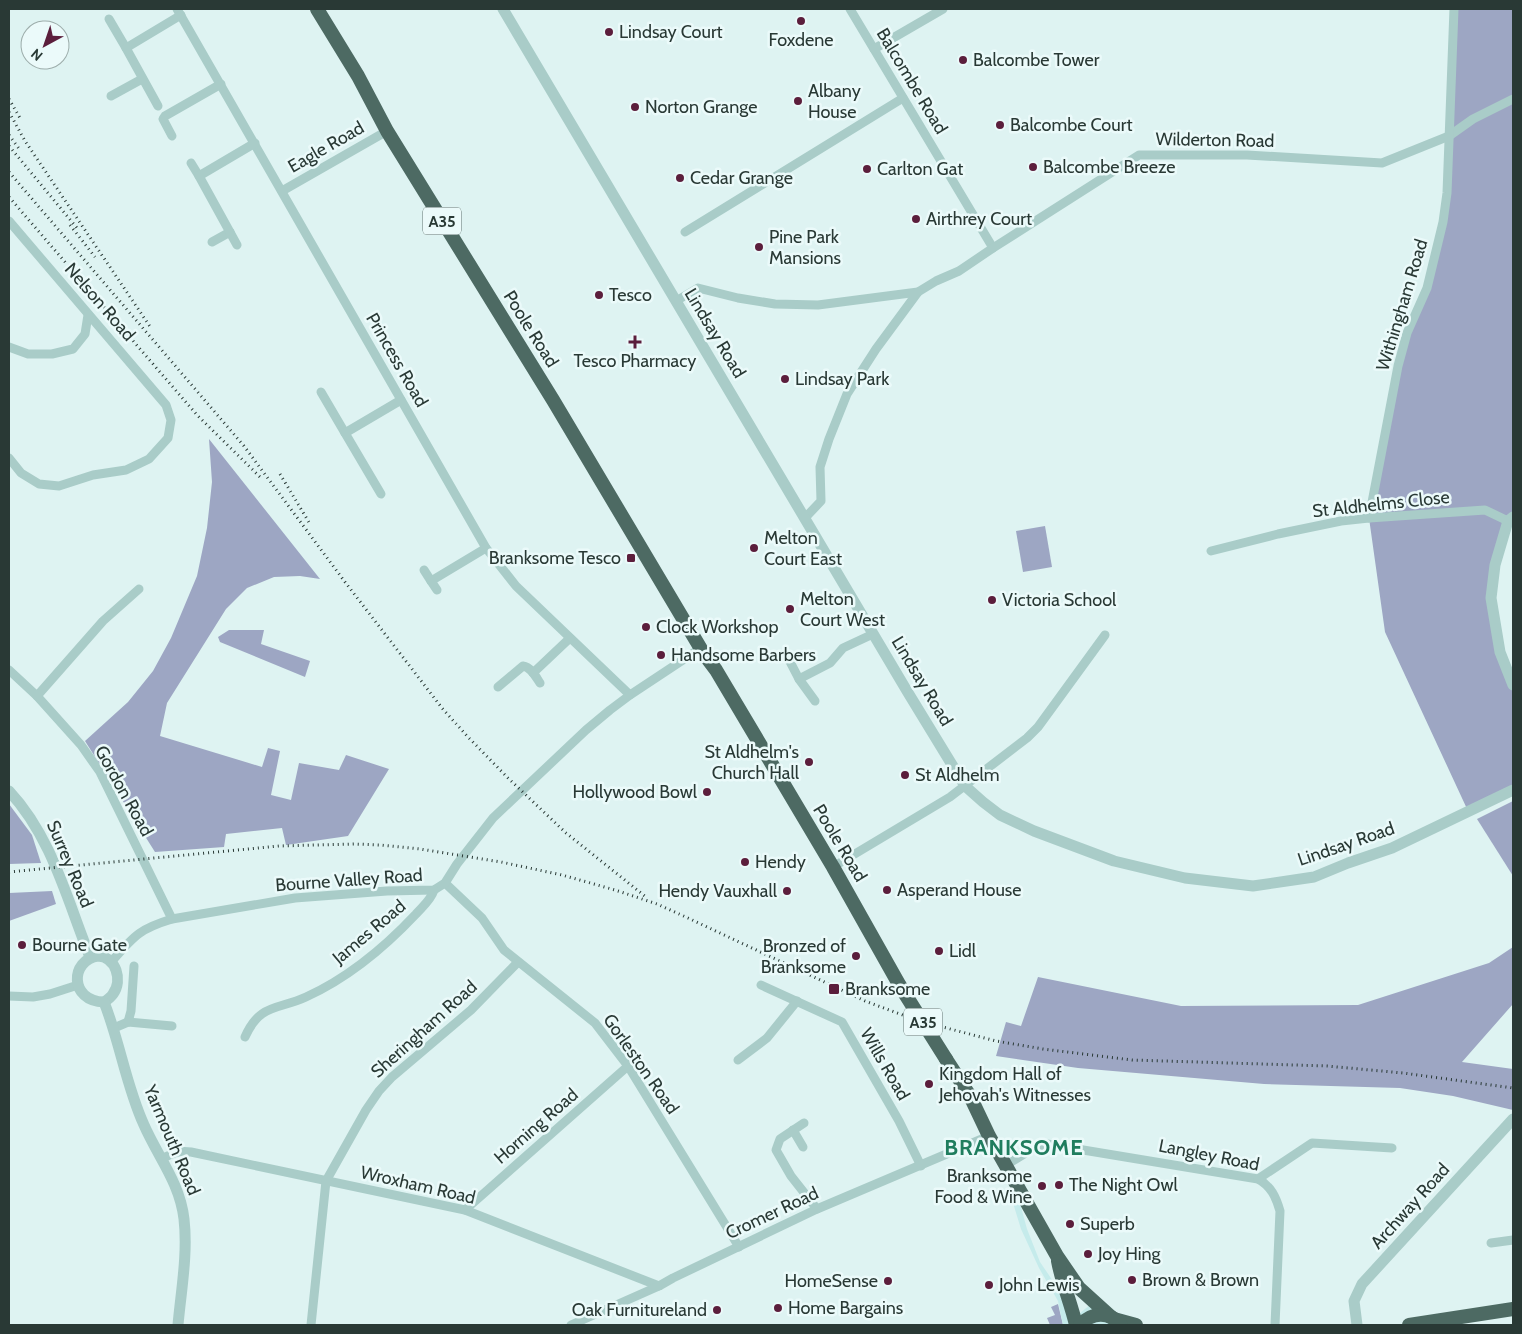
<svg xmlns="http://www.w3.org/2000/svg" width="1522" height="1334" viewBox="0 0 1522 1334" font-family="Cabin,sans-serif">
	<rect width="100%" height="100%" fill="#def3f2"/>
	<!-- green -->
	<g fill="#9da6c3">
		<polygon points="1454,9 1513,9 1513,517 1491,598 1513,685 1513,790 1468,811 1385,632 1369,518 1398,366 1427,288 1443,222"/>
		<polygon points="209,439 320,579 300,576 274,577 247,588 226,609 167,703 160,736 262,767 268,748 280,751 271,795 291,800 299,763 339,770 346,755 389,769 348,836 286,845 282,828 226,834 224,847 155,852 85,741 128,702 153,671 171,638 197,576 207,528 212,482"/>
		<polygon points="1045,526 1052,567 1023,572 1016,531"/>
		<polygon points="229,630 264,630 261,644 310,661 305,677 220,642 218,637"/>
		<polygon points="1513,801 1513,876 1477,819"/>
		<polygon points="9,804 32,835 41,863 9,864"/>
		<polygon points="52,891 56,904 9,921 9,893"/>
		<polygon points="1513,947 1513,1004 1462,1062 1513,1069 1513,1110 1453,1096 1400,1088 1264,1084 1078,1068 996,1056 1006,1022 1021,1026 1038,977 1181,1006 1358,1005 1489,963"/>
		<polygon points="1058,1304 1063,1325 1050,1325 1047,1318 1055,1315 1051,1307"/>
	</g>
	<!-- plaza -->
	<polygon fill="#c5ebeb" points="1019,1200 1027,1229 1040,1262 1057,1287 1066,1282 1079,1314 1091,1304 1103,1304 1109,1306 1129,1325 1063,1325 1058,1301 1039,1268 1021,1229 1013,1203"/>
	<g fill="none" stroke-linecap="round" stroke-linejoin="round">
		<!-- minor -->
		<g stroke="#a9ccc8" stroke-width="9">
			<polyline points="177,9 486,548 516,586 630,695"/>
			<polyline points="850,9 993,248"/>
			<polyline points="109,19 126,48"/>
			<polyline points="874,49 943,9"/>
			<polyline points="111,96 142,79"/>
			<polyline points="158,106 126,48 181,15"/>
			<polyline points="172,136 163,119 165,116 221,84"/>
			<polyline points="191,163 199,176"/>
			<polyline points="282,191 387,131"/>
			<polyline points="9,221 166,405 171,420 168,438 149,459 126,470 93,475 59,486 39,484 21,473 9,458"/>
			<polyline points="685,232 903,98"/>
			<polyline points="212,242 230,232"/>
			<polyline points="237,245 199,176 255,143"/>
			<polyline points="676,301 698,288 738,298 775,304 818,305 918,292 936,281 959,271 993,248 1139,155 1247,155 1382,163 1449,136 1473,119 1513,99"/>
			<polyline points="9,347 28,354 52,354 73,349 85,334 88,315"/>
			<polyline points="321,392 345,433"/>
			<polyline points="381,494 345,433 401,400"/>
			<polyline points="805,518 821,501 820,467 829,439 847,394 876,349 918,292"/>
			<polyline points="1369,518 1398,366 1407,333 1427,288 1443,222 1447,193 1454,9"/>
			<polyline points="1211,551 1278,534 1341,521 1369,518 1485,510 1508,521"/>
			<polyline points="424,570 431,581"/>
			<polyline points="437,590 431,581 486,548"/>
			<polyline points="787,656 799,679 815,701"/>
			<polyline points="9,670 37,696 81,745 100,772 172,919"/>
			<polyline points="533,673 570,638"/>
			<polyline points="799,679 830,663 843,648 873,634"/>
			<path d="M498 687 523 666C531 667 536 677 540 683"/>
			<polyline points="37,696 103,621 139,589"/>
			<polyline points="833,867 950,797 1027,738 1038,727 1105,635"/>
			<polyline points="445,883 482,918 504,950 595,1023 628,1066 739,1247"/>
			<path d="M112 961C134 936 139 929 172 919L295 898 387 891 434 890 445 883 457 864 493 818 586 730 610 710 630 695 701 648"/>
			<polyline points="761,985 842,1022 899,1121 921,1166"/>
			<polyline points="9,996 33,997 50,994 78,985"/>
			<polyline points="128,1022 131,1011 134,966"/>
			<polyline points="114,1028 128,1022 172,1026"/>
			<path d="M245 1037C260 1003 278 1010 306 997 348 978 385 947 416 914 423 906 431 900 434 890"/>
			<polyline points="738,1060 767,1038 797,1001"/>
			<polyline points="804,1123 780,1139 776,1150 791,1176 817,1209"/>
			<polyline points="793,1130 803,1147"/>
			<path d="M162 1159C172 1153 180 1150 191 1152L465 1210 659 1286"/>
			<path d="M1006 1165 1034 1148 1047 1144 1258 1179C1271 1186 1276 1197 1280 1211L1275 1325"/>
			<polyline points="1258,1179 1312,1143 1392,1148"/>
			<polyline points="465,1210 628,1066"/>
			<polyline points="1491,1243 1513,1240"/>
			<polyline points="311,1325 326,1181 366,1110 379,1091 392,1077 471,1010 518,962"/>
			<polyline points="571,1325 659,1286 673,1278 817,1209 989,1136"/>
		</g>
		<!-- tertiary -->
		<g stroke="#a9ccc8" stroke-width="11">
			<polyline points="503,9 907,691 965,786 983,802 1000,815 1034,831 1114,861 1185,878 1253,886 1314,877 1348,863 1392,848 1513,790"/>
			<polyline points="1513,517 1508,521 1495,565 1491,598 1500,652 1513,685"/>
			<path d="M9 791C52 837 67 900 90 957"/>
			<path d="M98 956C116 957 123 980 113 994 111 997 107 1000 104 1002 69 1001 70 960 98 956Z"/>
			<path d="M104 1002C120 1042 126 1086 144 1125 158 1157 180 1183 184 1219 188 1254 181 1291 178 1325"/>
			<polyline points="1357,1325 1354,1301 1362,1284 1513,1119"/>
		</g>
		<!-- trunk -->
		<g stroke="#4d6a63" stroke-width="14">
			<polyline points="317,9 358,76 387,131 553,400 704,654 716,670 833,867 900,986"/>
			<polyline points="946,1059 970,1096 989,1136 1057,1256 1079,1288 1111,1317"/>
			<path d="M1058 1261C1062 1283 1071 1303 1076 1325"/>
			<polyline points="1114,1319 1136,1325"/>
			<path d="M1080 1325C1092 1312 1109 1311 1121 1325"/>
			<polyline points="1409,1325 1513,1309"/>
		</g>
		<!-- rail -->
		<g stroke="#293935" stroke-width="3" stroke-dasharray="1 4" stroke-linecap="butt">
			<polyline points="9,99 20,118"/>
			<polyline points="9,112 25,141 151,328"/>
			<polyline points="9,135 20,150"/>
			<polyline points="9,146 77,228"/>
			<polyline points="9,172 244,446 345,582 442,708 467,736 508,778 566,833 646,897"/>
			<polyline points="9,197 197,415 260,477"/>
			<polyline points="70,225 95,257"/>
			<polyline points="280,474 310,524"/>
			<polyline points="9,872 279,846 354,844 380,845 420,849 501,862 562,875 615,890 657,904 688,918 865,1001 916,1020 996,1041 1043,1049 1132,1060 1327,1066 1403,1073 1513,1088"/>
		</g>
		<!-- trunk-bridge -->
		<polyline stroke="#4d6a63" stroke-width="14" points="900,986 946,1059"/>
	</g>
	<!-- markers -->
	<g fill="#5b1e3c" stroke="#ebfafa" stroke-width="2">
		<circle cx="801" cy="21" r="5"/>
		<circle cx="609" cy="32" r="5"/>
		<circle cx="963" cy="60" r="5"/>
		<circle cx="798" cy="101" r="5"/>
		<circle cx="635" cy="107" r="5"/>
		<circle cx="1000" cy="125" r="5"/>
		<circle cx="1033" cy="167" r="5"/>
		<circle cx="867" cy="169" r="5"/>
		<circle cx="680" cy="178" r="5"/>
		<circle cx="916" cy="219" r="5"/>
		<circle cx="759" cy="247" r="5"/>
		<circle cx="599" cy="295" r="5"/>
		<path d="M632.5 334.5h5v5h5v5h-5v5h-5v-5h-5v-5h5z"/>
		<circle cx="785" cy="379" r="5"/>
		<circle cx="754" cy="548" r="5"/>
		<rect x="626" y="553" width="10" height="10" rx="2.5"/>
		<circle cx="992" cy="600" r="5"/>
		<circle cx="790" cy="609" r="5"/>
		<circle cx="646" cy="627" r="5"/>
		<circle cx="661" cy="655" r="5"/>
		<circle cx="809" cy="762" r="5"/>
		<circle cx="905" cy="775" r="5"/>
		<circle cx="707" cy="792" r="5"/>
		<circle cx="745" cy="862" r="5"/>
		<circle cx="887" cy="890" r="5"/>
		<circle cx="787" cy="891" r="5"/>
		<circle cx="22" cy="945" r="5"/>
		<circle cx="939" cy="951" r="5"/>
		<circle cx="856" cy="956" r="5"/>
		<rect x="828" y="983" width="12" height="12" rx="2.5"/>
		<circle cx="929" cy="1084" r="5"/>
		<circle cx="1059" cy="1185" r="5"/>
		<circle cx="1042" cy="1186" r="5"/>
		<circle cx="1070" cy="1224" r="5"/>
		<circle cx="1088" cy="1254" r="5"/>
		<circle cx="1132" cy="1280" r="5"/>
		<circle cx="888" cy="1281" r="5"/>
		<circle cx="989" cy="1285" r="5"/>
		<circle cx="778" cy="1308" r="5"/>
		<circle cx="717" cy="1310" r="5"/>
	</g>
	<g text-anchor="middle" dominant-baseline="central" stroke-width="5" stroke-linejoin="round" paint-order="stroke">
		<!-- shield labels -->
		<g fill="#ebfafa" stroke="#637370" stroke-width="1">
			<rect x="423" y="207.5" width="38" height="27" rx="4"/>
			<rect x="904" y="1008.5" width="38" height="27" rx="4"/>
		</g>
		<g font-size="16" font-weight="bold" fill="#293935">
			<text x="442" y="221">A35</text>
			<text x="923" y="1022">A35</text>
		</g>
		<!-- poi labels -->
		<g font-size="18" fill="#293935" stroke="#ebfafa" text-anchor="start">
			<text x="619" y="32">Lindsay Court</text>
			<text x="801" y="40" text-anchor="middle">Foxdene</text>
			<text x="973" y="60">Balcombe Tower</text>
			<text x="808" y="91">Albany<tspan x="808" dy="21">House</tspan></text>
			<text x="645" y="107">Norton Grange</text>
			<text x="1010" y="125">Balcombe Court</text>
			<text x="1043" y="167">Balcombe Breeze</text>
			<text x="877" y="169">Carlton Gat</text>
			<text x="690" y="178">Cedar Grange</text>
			<text x="926" y="219">Airthrey Court</text>
			<text x="769" y="237">Pine Park<tspan x="769" dy="21">Mansions</tspan></text>
			<text x="609" y="295">Tesco</text>
			<text x="635" y="361" text-anchor="middle">Tesco Pharmacy</text>
			<text x="795" y="379">Lindsay Park</text>
			<text x="764" y="538">Melton<tspan x="764" dy="21">Court East</tspan></text>
			<text x="621" y="558" text-anchor="end">Branksome Tesco</text>
			<text x="800" y="599">Melton<tspan x="800" dy="21">Court West</tspan></text>
			<text x="1002" y="600">Victoria School</text>
			<text x="656" y="627">Clock Workshop</text>
			<text x="671" y="655">Handsome Barbers</text>
			<text x="799" y="752" text-anchor="end">St Aldhelm's<tspan x="799" dy="21">Church Hall</tspan></text>
			<text x="915" y="775">St Aldhelm</text>
			<text x="697" y="792" text-anchor="end">Hollywood Bowl</text>
			<text x="755" y="862">Hendy</text>
			<text x="897" y="890">Asperand House</text>
			<text x="777" y="891" text-anchor="end">Hendy Vauxhall</text>
			<text x="32" y="945">Bourne Gate</text>
			<text x="846" y="946" text-anchor="end">Bronzed of<tspan x="846" dy="21">Branksome</tspan></text>
			<text x="949" y="951">Lidl</text>
			<text x="845" y="989">Branksome</text>
			<text x="939" y="1074">Kingdom Hall of<tspan x="939" dy="21">Jehovah's Witnesses</tspan></text>
			<text x="1032" y="1176" text-anchor="end">Branksome<tspan x="1032" dy="21">Food &amp; Wine</tspan></text>
			<text x="1069" y="1185">The Night Owl</text>
			<text x="1080" y="1224">Superb</text>
			<text x="1098" y="1254">Joy Hing</text>
			<text x="1142" y="1280">Brown &amp; Brown</text>
			<text x="878" y="1281" text-anchor="end">HomeSense</text>
			<text x="999" y="1285">John Lewis</text>
			<text x="788" y="1308">Home Bargains</text>
			<text x="707" y="1310" text-anchor="end">Oak Furnitureland</text>
		</g>
		<!-- street labels -->
		<g font-size="18" fill="#293935" stroke="#ebfafa">
			<text transform="translate(912 81) rotate(59)">Balcombe Road</text>
			<text transform="translate(1215 140) rotate(1)">Wilderton Road</text>
			<text transform="translate(326 147) rotate(-30)">Eagle Road</text>
			<text transform="translate(100 302) rotate(49)">Nelson Road</text>
			<text transform="translate(1402 305) rotate(-73)">Withingham Road</text>
			<text transform="translate(531 329) rotate(58)">Poole Road</text>
			<text transform="translate(715 333) rotate(59)">Lindsay Road</text>
			<text transform="translate(397 360) rotate(60)">Princess Road</text>
			<text transform="translate(1381 504) rotate(-6)">St Aldhelms Close</text>
			<text transform="translate(922 681) rotate(59)">Lindsay Road</text>
			<text transform="translate(124 791) rotate(61)">Gordon Road</text>
			<text transform="translate(840 843) rotate(59)">Poole Road</text>
			<text transform="translate(1346 844) rotate(-19)">Lindsay Road</text>
			<text transform="translate(70 864) rotate(67)">Surrey Road</text>
			<text transform="translate(349 880) rotate(-4)">Bourne Valley Road</text>
			<text transform="translate(369 932) rotate(-40)">James Road</text>
			<text transform="translate(424 1029) rotate(-42)">Sheringham Road</text>
			<text transform="translate(641 1064) rotate(55)">Gorleston Road</text>
			<text transform="translate(885 1064) rotate(60)">Wills Road</text>
			<text transform="translate(536 1126) rotate(-41)">Horning Road</text>
			<text transform="translate(172 1140) rotate(67)">Yarmouth Road</text>
			<text transform="translate(1209 1155) rotate(11)">Langley Road</text>
			<text transform="translate(418 1185) rotate(13)">Wroxham Road</text>
			<text transform="translate(1410 1206) rotate(-48)">Archway Road</text>
			<text transform="translate(772 1213) rotate(-25)">Cromer Road</text>
		</g>
		<!-- district labels -->
		<g font-size="22" font-weight="bold" letter-spacing="1" fill="#1f7d5e" stroke="#ebfafa">
			<text x="1014" y="1147">BRANKSOME</text>
		</g>
	</g>
	<!-- border -->
	<rect width="1522" height="1334" fill="none" stroke="#293935" stroke-width="20"/>
	<!-- north arrow -->
	<g transform="translate(45 45) rotate(220)"><circle r="24" fill="#ebfafa" stroke="#9dadab"/>
	<path d="M0-4L9 19L0 12L-9 19Z" fill="#5b1e3c"/>
	<text y="-8" font-size="14" font-weight="bold" text-anchor="middle" fill="#293935">N</text>
	</g>
</svg>
